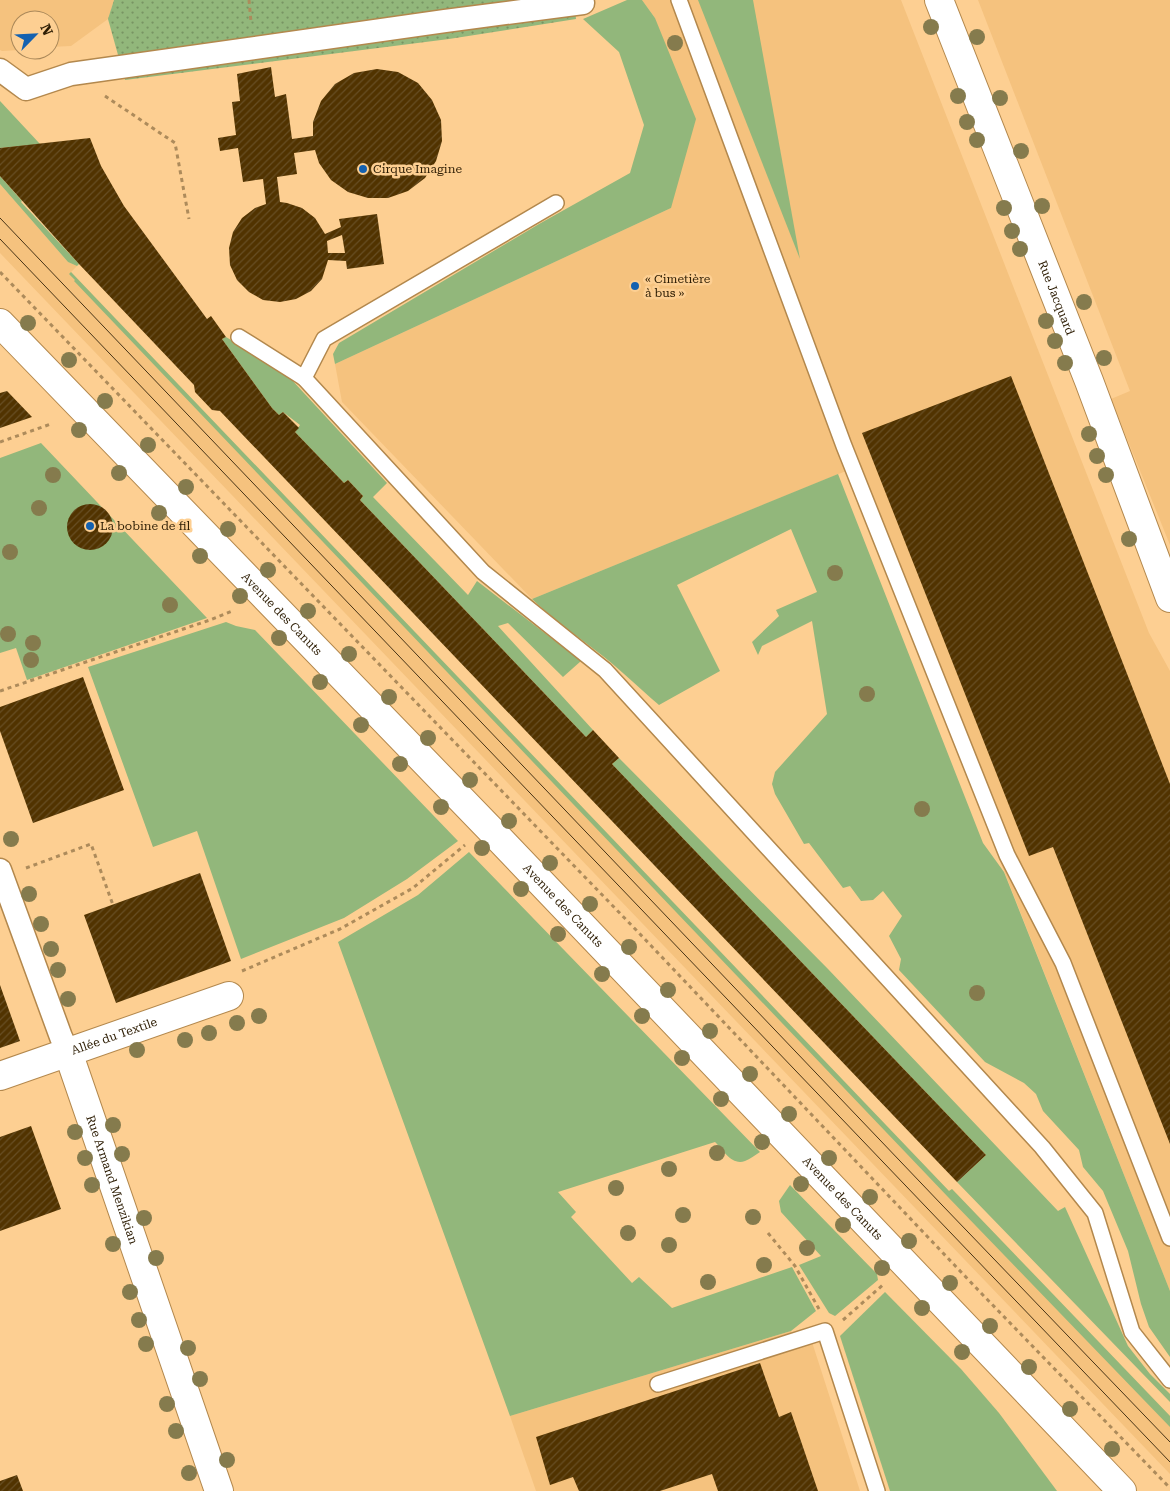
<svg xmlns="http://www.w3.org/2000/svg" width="1170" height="1491" viewBox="0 0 1170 1491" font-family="'Roboto Serif',serif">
	<defs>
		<pattern id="park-dots" width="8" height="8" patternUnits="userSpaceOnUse" patternTransform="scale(1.25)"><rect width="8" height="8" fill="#92b77b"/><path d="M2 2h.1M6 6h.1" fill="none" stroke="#789463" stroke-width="1.8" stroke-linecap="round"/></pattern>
		<pattern id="building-hatch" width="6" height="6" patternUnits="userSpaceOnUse" patternTransform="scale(1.25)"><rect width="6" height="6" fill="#513300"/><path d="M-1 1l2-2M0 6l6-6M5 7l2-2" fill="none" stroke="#674e24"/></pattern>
	</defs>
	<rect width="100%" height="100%" fill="#fdcf92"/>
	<!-- built -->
	<g fill="#f5c27e">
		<polygon points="0,0 114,0 108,19 71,46 50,47 50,20 20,20 20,50 2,51 0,50"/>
		<polygon points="642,0 901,0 1149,633 1170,671 1170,1291 846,471 532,599 342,402 335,364 671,208 655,18"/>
		<polygon points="978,0 1170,0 1170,545 1111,399 1130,391"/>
		<polygon points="0,184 68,262 77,266 71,272 949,1191 952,1189 1170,1416 1170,1474 0,253"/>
		<polygon points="791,1331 797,1346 812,1342 860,1491 536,1491 510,1416"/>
	</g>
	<!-- grass -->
	<g fill="#92b77b">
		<polygon points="627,0 642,0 655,18 696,119 671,208 335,364 333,354 339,343 539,224 630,173 644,125 619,52 583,19"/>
		<polygon points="698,0 753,0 800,259"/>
		<polygon points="0,101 40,144 0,148"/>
		<polygon points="0,176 22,201 21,202 79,264 77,266 68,262 0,184"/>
		<polygon points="71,272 949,1191 952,1189 1170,1416 1170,1427 948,1197 74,281 75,280 69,274"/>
		<polygon points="226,337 268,362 291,379 387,483 373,497 468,595 477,581 581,661 563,677 508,623 498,626 593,730 586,737 360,500 363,496 348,480 344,483 295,432 300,425 283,412 279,415 272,408 222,339"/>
		<polygon points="41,443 207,618 27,680 16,648 0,653 0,458"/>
		<path d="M838 474 983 843 1004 872 1170 1291V1357L1149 1327 1141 1304 1128 1251 1103 1191 1083 1167 1079 1150 1043 1111 1036 1094 1024 1083 985 1062 899 970 901 959 889 936 902 916 883 891 873 900 861 901 850 886 843 888 809 843 804 844 775 794 772 784 775 772 827 714 812 621 762 646 758 655 752 642 779 616 776 610 817 592 791 529 677 585 720 671 659 705C638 687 618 667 595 650 573 633 552 618 532 599Z"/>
		<polygon points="226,622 236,626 255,630 458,841 407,879 344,918 241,959 197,831 153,847 88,667"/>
		<polygon points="619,758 828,969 1058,1211 1065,1207 1128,1346 1150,1374 1170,1394 1170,1402 957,1182 986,1155 612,764"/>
		<path d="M469 852 760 1152C755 1155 750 1159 745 1161 732 1166 723 1150 715 1142L558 1192 576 1212 571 1217 632 1283 639 1277 672 1308 792 1267 816 1311 791 1331 510 1416 338 942 418 895Z"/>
		<polygon points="790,1185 877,1274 878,1280 835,1316 829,1313 799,1265 821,1256 781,1212 779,1201"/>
		<polygon points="885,1292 961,1369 999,1413 1057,1491 890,1491 840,1336"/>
	</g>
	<!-- park -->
	<polygon fill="url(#park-dots)" points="114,0 574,0 576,19 449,39 125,80 108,19"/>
	<!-- building -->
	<g fill="url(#building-hatch)" fill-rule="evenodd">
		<path d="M271 67 275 97 286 94 292 139 313 136V122L321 101 335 84 354 73 377 69 398 72 418 83 432 100 441 120 442 141 436 161 425 178 408 191 388 198H368L348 192 331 180 319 163 315 150 294 153 297 174 277 177 280 202 287 203 302 208 315 218 325 234 341 227 339 219 377 214 384 264 347 269 346 261 328 260 322 279 311 291 296 299 280 302 263 300 249 292 237 280 230 265 229 248 233 232 242 218 255 208 266 204 263 179 243 182 238 148 220 151 218 138 236 135 232 102 240 101 237 74ZM342 235 345 253H328L327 241Z"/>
		<polygon points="90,138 101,166 124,206 207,319 211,316 226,337 222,339 272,408 279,415 283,412 299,428 295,432 344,483 348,480 363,496 360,500 586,737 593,730 619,758 612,764 986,1155 957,1182 220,411 212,410 195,392 194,385 79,264 0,176 0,148"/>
		<polygon points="1011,376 1170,784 1170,1144 1053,847 1029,856 862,433"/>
		<polygon points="7,391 32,417 0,428 0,393"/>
		<circle cx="90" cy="527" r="23"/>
		<polygon points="83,677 124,790 33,823 0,731 0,707"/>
		<polygon points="200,873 231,961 116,1003 84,915"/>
		<polygon points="0,985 20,1041 0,1048"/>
		<polygon points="31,1126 61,1209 0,1231 0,1137"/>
		<polygon points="760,1363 779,1417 791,1412 818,1491 718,1491 712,1474 660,1491 579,1491 573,1477 550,1485 536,1437"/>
		<polygon points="17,1475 23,1491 0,1491 0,1481"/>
	</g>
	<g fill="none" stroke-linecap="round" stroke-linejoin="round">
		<!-- service casing -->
		<g stroke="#b3884d" stroke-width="18">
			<g id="service">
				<polyline points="679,0 844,446 1007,855 1063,963 1170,1238"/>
				<polyline points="239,337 304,378 483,572 605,670 1042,1147 1095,1213 1132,1332 1170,1380"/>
				<polyline points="304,378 324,339 556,203"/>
				<polyline points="658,1384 825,1331 877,1491"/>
			</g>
		</g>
		<!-- pedestrian casing -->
		<g stroke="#b3884d" stroke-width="25">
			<g id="pedestrian">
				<polyline points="0,70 26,89 71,74 445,21 583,3"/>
				<polyline points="0,870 61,1037 68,1052"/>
			</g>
		</g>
		<!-- minor casing -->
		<g stroke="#b3884d" stroke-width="30">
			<g id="minor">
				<path id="s1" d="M939 0 1089 381 1170 598"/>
				<path id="s2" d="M0 323 488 827 1122 1491"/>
				<path id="s3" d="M68 1052 219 1491"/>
				<path id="s4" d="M0 1076 229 996"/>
			</g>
		</g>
		<!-- path -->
		<g stroke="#ad8b5b" stroke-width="3" stroke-dasharray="4 4" stroke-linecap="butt">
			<polyline points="249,0 251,22"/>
			<polyline points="105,96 175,143 189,219"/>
			<polyline points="0,272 639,933 981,1293 1170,1488"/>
			<polyline points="0,442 51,424"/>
			<polyline points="0,691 210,620 232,611"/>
			<polyline points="26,868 91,844 113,905"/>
			<polyline points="242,971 340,929 413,888 465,845"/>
			<polyline points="768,1233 795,1266 819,1309"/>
			<polyline points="843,1320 885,1283"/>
		</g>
		<!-- service -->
		<use href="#service" stroke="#fff" stroke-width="15"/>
		<!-- pedestrian -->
		<use href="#pedestrian" stroke="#fff" stroke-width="22"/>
		<!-- minor -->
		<use href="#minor" stroke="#fff" stroke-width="28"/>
		<!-- tram -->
		<g stroke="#483416" stroke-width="1">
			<polyline points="0,218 942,1205 1170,1442"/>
			<polyline points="0,239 1170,1462"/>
		</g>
	</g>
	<!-- trees -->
	<g fill="#857b4d">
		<circle cx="931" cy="27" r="8"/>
		<circle cx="977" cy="37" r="8"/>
		<circle cx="675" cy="43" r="8"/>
		<circle cx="958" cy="96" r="8"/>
		<circle cx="1000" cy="98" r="8"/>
		<circle cx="967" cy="122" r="8"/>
		<circle cx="977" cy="140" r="8"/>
		<circle cx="1021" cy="151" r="8"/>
		<circle cx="1042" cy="206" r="8"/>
		<circle cx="1004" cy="208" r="8"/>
		<circle cx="1012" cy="231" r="8"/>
		<circle cx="1020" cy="249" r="8"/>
		<circle cx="1084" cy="302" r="8"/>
		<circle cx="1046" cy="321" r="8"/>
		<circle cx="28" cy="323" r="8"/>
		<circle cx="1055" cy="341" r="8"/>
		<circle cx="1104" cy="358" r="8"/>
		<circle cx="69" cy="360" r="8"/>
		<circle cx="1065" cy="363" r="8"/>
		<circle cx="105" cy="401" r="8"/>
		<circle cx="79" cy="430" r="8"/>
		<circle cx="1089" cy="434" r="8"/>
		<circle cx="148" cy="445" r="8"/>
		<circle cx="1097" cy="456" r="8"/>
		<circle cx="119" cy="473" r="8"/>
		<circle cx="53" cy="475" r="8"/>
		<circle cx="1106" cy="475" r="8"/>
		<circle cx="186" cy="487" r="8"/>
		<circle cx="39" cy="508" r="8"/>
		<circle cx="159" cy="513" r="8"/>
		<circle cx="228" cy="529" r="8"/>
		<circle cx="1129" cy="539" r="8"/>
		<circle cx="10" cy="552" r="8"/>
		<circle cx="200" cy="556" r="8"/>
		<circle cx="268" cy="570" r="8"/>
		<circle cx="835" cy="573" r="8"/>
		<circle cx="240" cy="596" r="8"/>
		<circle cx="170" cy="605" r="8"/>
		<circle cx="308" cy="611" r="8"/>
		<circle cx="8" cy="634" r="8"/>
		<circle cx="279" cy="638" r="8"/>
		<circle cx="33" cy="643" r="8"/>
		<circle cx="349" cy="654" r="8"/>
		<circle cx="31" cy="660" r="8"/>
		<circle cx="320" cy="682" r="8"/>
		<circle cx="867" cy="694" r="8"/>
		<circle cx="389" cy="697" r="8"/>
		<circle cx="361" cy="725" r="8"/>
		<circle cx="428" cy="738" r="8"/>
		<circle cx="400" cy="764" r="8"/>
		<circle cx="470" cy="780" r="8"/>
		<circle cx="441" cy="807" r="8"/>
		<circle cx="922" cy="809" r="8"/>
		<circle cx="509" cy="821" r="8"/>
		<circle cx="11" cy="839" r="8"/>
		<circle cx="482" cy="848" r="8"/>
		<circle cx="550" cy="863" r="8"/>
		<circle cx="521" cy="889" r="8"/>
		<circle cx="29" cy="894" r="8"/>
		<circle cx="590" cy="904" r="8"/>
		<circle cx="41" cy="924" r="8"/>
		<circle cx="558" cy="934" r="8"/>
		<circle cx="629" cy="947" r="8"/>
		<circle cx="51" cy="949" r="8"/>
		<circle cx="58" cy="970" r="8"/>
		<circle cx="602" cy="974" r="8"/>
		<circle cx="668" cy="990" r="8"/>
		<circle cx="977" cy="993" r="8"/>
		<circle cx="68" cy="999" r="8"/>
		<circle cx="259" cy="1016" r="8"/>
		<circle cx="642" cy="1016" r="8"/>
		<circle cx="237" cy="1023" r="8"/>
		<circle cx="710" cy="1031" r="8"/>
		<circle cx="209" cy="1033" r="8"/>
		<circle cx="185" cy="1040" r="8"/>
		<circle cx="137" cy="1050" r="8"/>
		<circle cx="682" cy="1058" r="8"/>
		<circle cx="750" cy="1074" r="8"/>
		<circle cx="721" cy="1099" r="8"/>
		<circle cx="789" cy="1114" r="8"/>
		<circle cx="113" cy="1125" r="8"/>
		<circle cx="75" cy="1132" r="8"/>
		<circle cx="762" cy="1142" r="8"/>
		<circle cx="717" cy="1153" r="8"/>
		<circle cx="122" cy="1154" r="8"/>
		<circle cx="85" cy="1158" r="8"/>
		<circle cx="829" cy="1158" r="8"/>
		<circle cx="669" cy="1169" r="8"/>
		<circle cx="801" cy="1184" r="8"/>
		<circle cx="92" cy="1185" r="8"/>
		<circle cx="616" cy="1188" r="8"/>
		<circle cx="870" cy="1197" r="8"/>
		<circle cx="683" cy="1215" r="8"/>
		<circle cx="753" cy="1217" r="8"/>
		<circle cx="144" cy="1218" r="8"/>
		<circle cx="843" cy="1225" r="8"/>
		<circle cx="628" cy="1233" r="8"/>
		<circle cx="909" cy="1241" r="8"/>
		<circle cx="113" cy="1244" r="8"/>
		<circle cx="669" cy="1245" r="8"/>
		<circle cx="807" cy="1248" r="8"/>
		<circle cx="156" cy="1258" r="8"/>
		<circle cx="764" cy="1265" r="8"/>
		<circle cx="882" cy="1268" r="8"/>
		<circle cx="708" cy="1282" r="8"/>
		<circle cx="950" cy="1283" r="8"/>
		<circle cx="130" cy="1292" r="8"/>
		<circle cx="922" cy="1308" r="8"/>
		<circle cx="139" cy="1320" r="8"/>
		<circle cx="990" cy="1326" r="8"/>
		<circle cx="146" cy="1344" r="8"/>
		<circle cx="188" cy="1348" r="8"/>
		<circle cx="962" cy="1352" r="8"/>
		<circle cx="1029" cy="1367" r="8"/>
		<circle cx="200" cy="1379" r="8"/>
		<circle cx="167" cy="1404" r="8"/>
		<circle cx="1070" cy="1409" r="8"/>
		<circle cx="176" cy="1431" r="8"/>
		<circle cx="1112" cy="1449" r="8"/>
		<circle cx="227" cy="1460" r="8"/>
		<circle cx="189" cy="1473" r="8"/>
	</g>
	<!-- markers -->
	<g fill="#1461b0" stroke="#fdcf92" stroke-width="2">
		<circle cx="363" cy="169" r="5"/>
		<circle cx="635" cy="286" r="5"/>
		<circle cx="90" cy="526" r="5"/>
	</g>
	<g text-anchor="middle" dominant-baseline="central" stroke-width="5" stroke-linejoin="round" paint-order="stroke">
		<!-- poi labels -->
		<g font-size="12" fill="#2d1d04" stroke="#fdcf92" text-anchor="start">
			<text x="373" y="169">Cirque Imagine</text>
			<text x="645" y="279">« Cimetière<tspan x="645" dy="14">à bus »</tspan></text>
			<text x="100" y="526">La bobine de fil</text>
		</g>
		<!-- street labels -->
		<g font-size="12" fill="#2d1d04" stroke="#fdcf92">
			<text stroke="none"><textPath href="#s1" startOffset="320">Rue Jacquard</textPath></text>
			<text stroke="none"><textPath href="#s2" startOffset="405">Avenue des Canuts</textPath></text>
			<text stroke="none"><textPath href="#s2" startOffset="810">Avenue des Canuts</textPath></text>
			<text stroke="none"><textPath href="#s4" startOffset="121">Allée du Textile</textPath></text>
			<text stroke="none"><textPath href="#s3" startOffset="135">Rue Armand Menzikian</textPath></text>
			<text stroke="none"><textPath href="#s2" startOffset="1215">Avenue des Canuts</textPath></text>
		</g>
	</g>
	<!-- north arrow -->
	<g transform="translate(35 35) rotate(66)"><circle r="24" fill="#fdcf92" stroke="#aa8859"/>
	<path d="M0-4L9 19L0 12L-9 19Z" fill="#1461b0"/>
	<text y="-8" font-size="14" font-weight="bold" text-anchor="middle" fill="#2d1d04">N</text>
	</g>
</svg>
